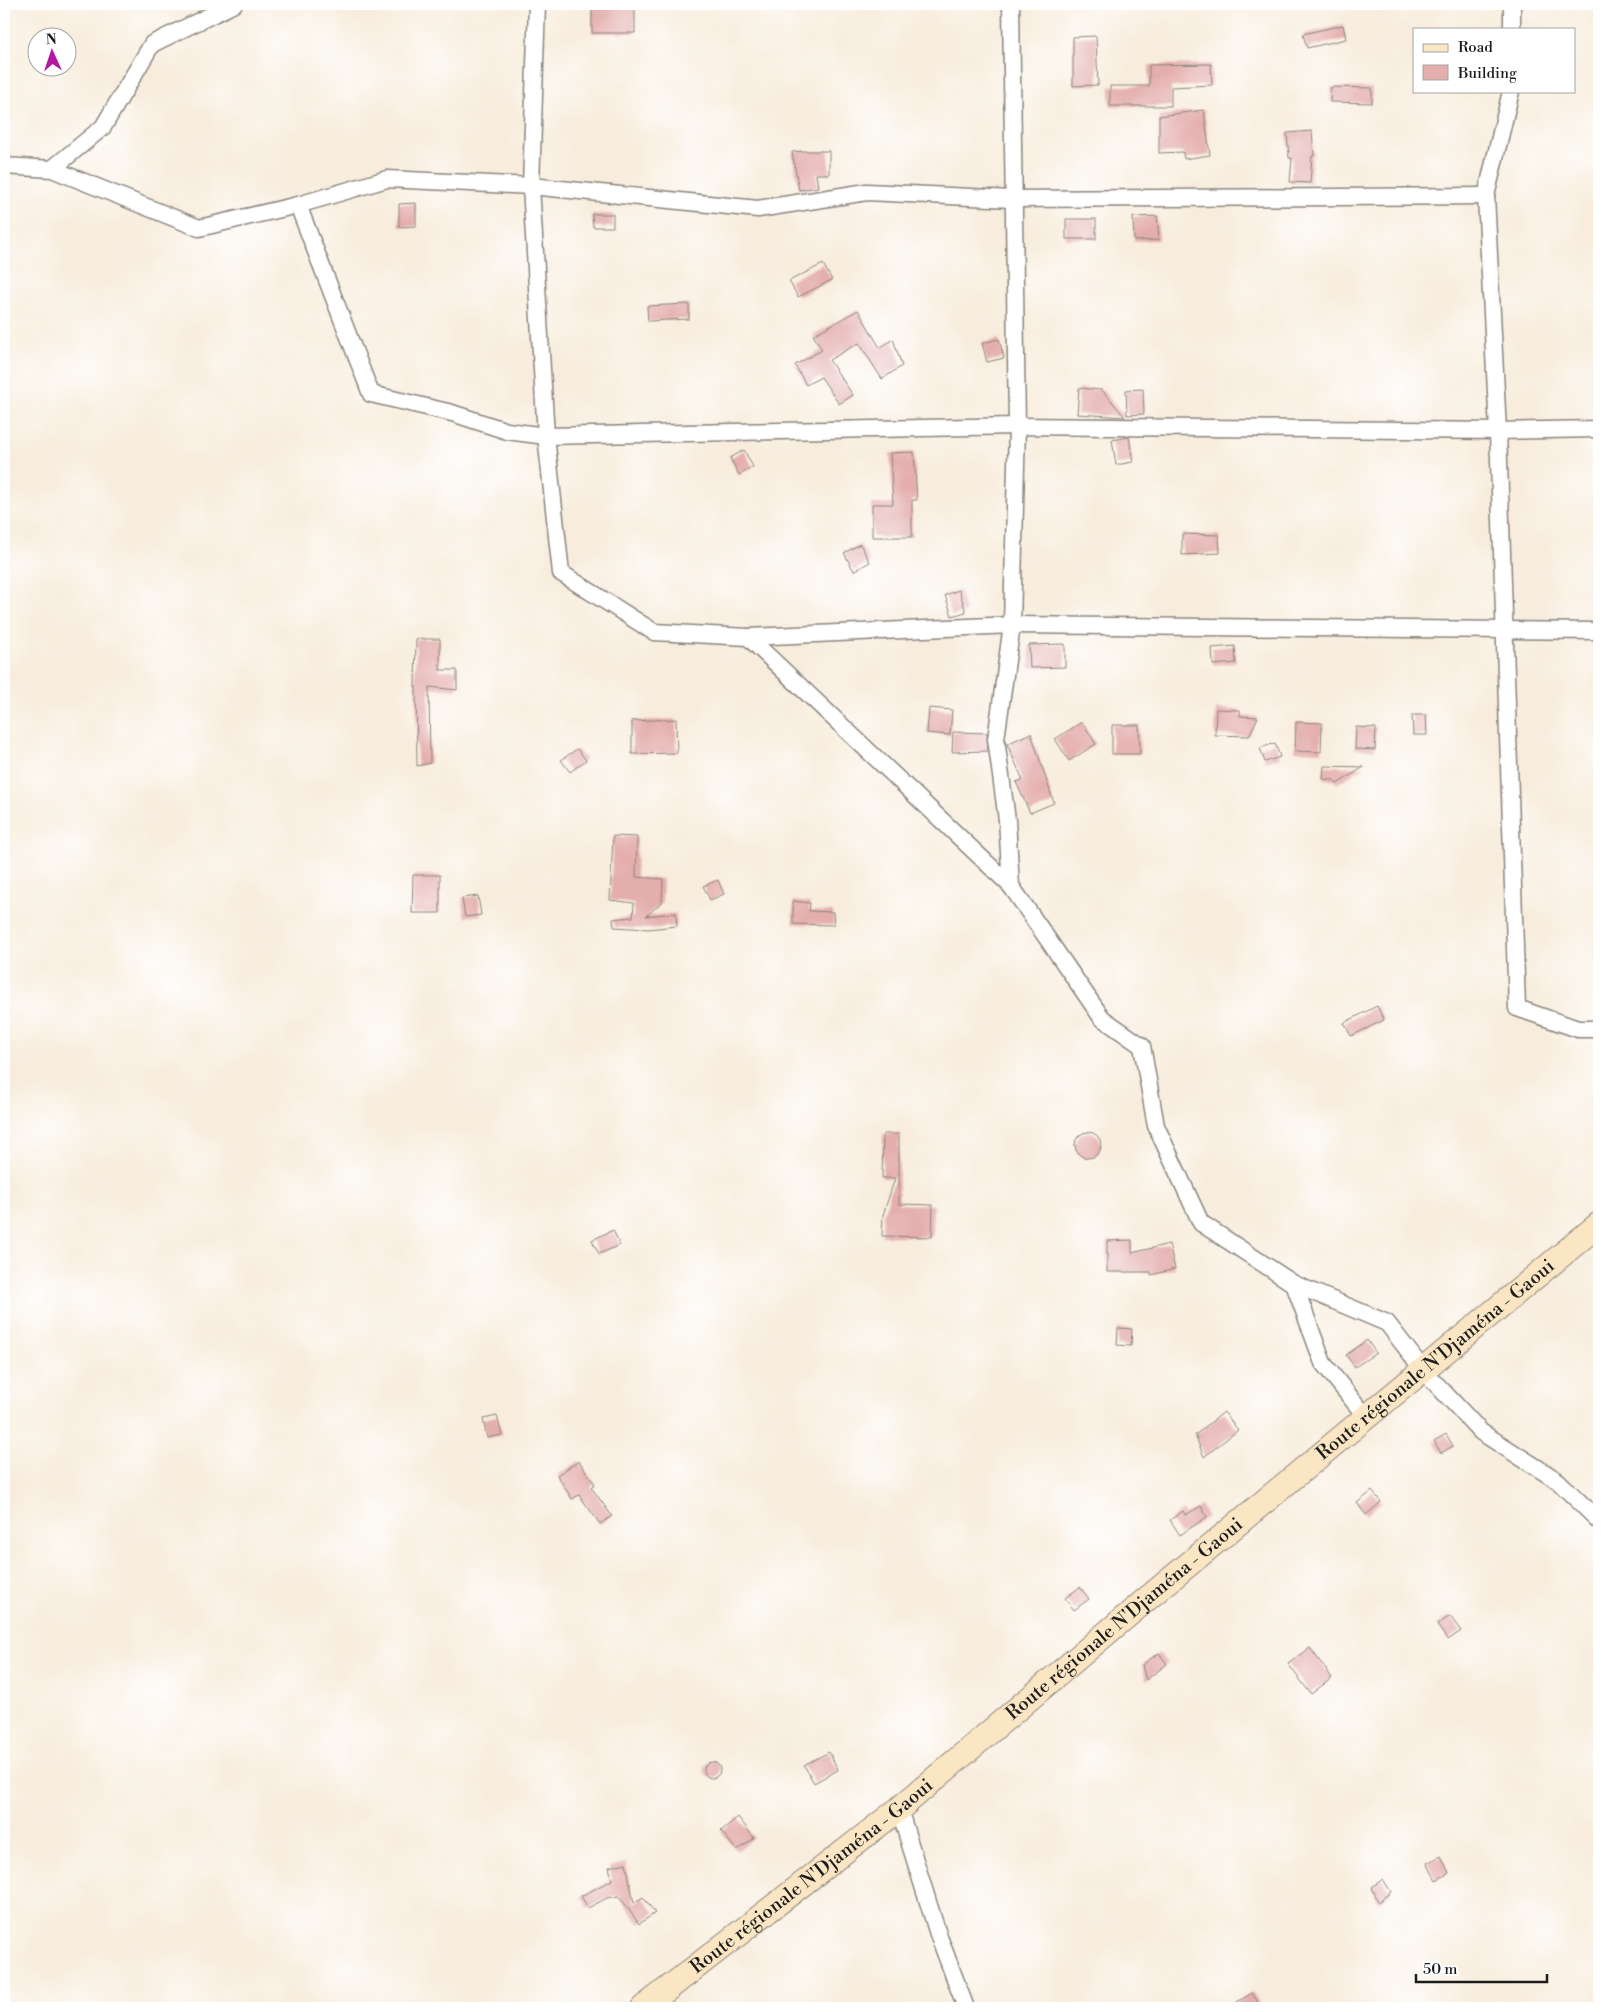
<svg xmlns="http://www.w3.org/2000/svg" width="1603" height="2012" viewBox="0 0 1603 2012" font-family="'Libre Bodoni',serif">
	<rect width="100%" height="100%" fill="#fff"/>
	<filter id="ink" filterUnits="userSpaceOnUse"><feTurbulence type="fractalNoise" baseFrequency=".02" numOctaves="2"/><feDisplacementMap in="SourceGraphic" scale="10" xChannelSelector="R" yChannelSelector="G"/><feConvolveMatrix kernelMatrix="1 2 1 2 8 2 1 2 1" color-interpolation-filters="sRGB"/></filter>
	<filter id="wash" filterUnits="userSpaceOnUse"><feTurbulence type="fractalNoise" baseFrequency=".0096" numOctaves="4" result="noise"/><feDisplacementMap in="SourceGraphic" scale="20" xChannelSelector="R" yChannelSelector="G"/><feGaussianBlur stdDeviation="1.12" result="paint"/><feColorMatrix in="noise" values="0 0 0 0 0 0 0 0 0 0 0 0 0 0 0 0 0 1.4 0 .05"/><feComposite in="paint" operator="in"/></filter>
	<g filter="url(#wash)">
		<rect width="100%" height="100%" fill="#f8eddd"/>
		<g id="blocks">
			<!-- building -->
			<g fill="#e4aead">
				<polygon points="592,6 635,7 635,33 592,33"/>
				<polygon points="1343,25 1346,39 1307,48 1303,34"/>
				<polygon points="1096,36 1098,85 1073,86 1073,37"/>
				<polygon points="1211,64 1212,85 1171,87 1171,106 1110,106 1110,86 1149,86 1149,65"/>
				<polygon points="1331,87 1372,88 1372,103 1330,102"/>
				<polygon points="1204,110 1210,155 1184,159 1183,152 1159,153 1159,116"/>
				<polygon points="1312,131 1314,156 1312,156 1310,183 1290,182 1292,158 1289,158 1287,133"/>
				<polygon points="804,151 829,151 829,174 816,174 818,187 799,190 792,152"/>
				<polygon points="416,203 416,226 399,227 399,204"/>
				<polygon points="592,214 613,214 613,227 593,227"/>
				<polygon points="1157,216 1159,240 1134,241 1133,217"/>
				<rect x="1066" y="219" width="30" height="20"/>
				<polygon points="823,264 832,280 798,297 789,281"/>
				<polygon points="689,304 689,319 648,321 647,306"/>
				<polygon points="858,310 880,348 893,339 902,366 882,379 859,343 829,360 853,395 839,404 821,377 806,385 795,365 822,350 813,335"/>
				<polygon points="999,339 1004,358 987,362 982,343"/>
				<polygon points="1079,388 1102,390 1125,417 1077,414"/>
				<polygon points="1143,389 1144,414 1127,415 1126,390"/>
				<polygon points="1129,437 1133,462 1116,465 1112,440"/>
				<polygon points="744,450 753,467 739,475 730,458"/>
				<polygon points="914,452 917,500 912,500 912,537 872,537 872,504 893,504 890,453"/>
				<polygon points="1182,534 1219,535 1220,553 1182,555"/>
				<polygon points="860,544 870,562 854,571 844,553"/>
				<polygon points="959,590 966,612 952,616 945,595"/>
				<polygon points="416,639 440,639 440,670 457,670 457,690 429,687 430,763 417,766 416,687 415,687"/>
				<polygon points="1065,644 1065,667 1030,668 1029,645"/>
				<polygon points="1235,646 1236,663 1213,665 1212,648"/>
				<polygon points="929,708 952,710 950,735 927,733"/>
				<polygon points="1216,709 1240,710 1240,716 1258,717 1249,736 1215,735"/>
				<polygon points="1412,715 1426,715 1427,735 1413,735"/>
				<polygon points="676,719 677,753 632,754 632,721"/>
				<polygon points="1082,722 1096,744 1069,761 1055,739"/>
				<polygon points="1296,722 1322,723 1321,752 1295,751"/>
				<polygon points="1112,725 1139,725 1140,754 1112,754"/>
				<polygon points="1356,727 1376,728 1375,750 1355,749"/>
				<polygon points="953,732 987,733 988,751 952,752"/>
				<polygon points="1031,733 1054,803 1030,813 1016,782 1023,780 1007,744"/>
				<polygon points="1275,743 1280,757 1265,762 1260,748"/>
				<polygon points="577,749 586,760 570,772 561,760"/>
				<polygon points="1324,766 1364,767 1337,784 1334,780 1323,779"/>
				<polygon points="613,836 637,837 636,877 663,879 662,902 646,916 676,913 677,926 648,929 614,927 613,919 633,917 634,903 610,900"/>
				<polygon points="413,875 440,875 440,913 412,913"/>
				<polygon points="718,880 724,894 710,900 703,886"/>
				<polygon points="478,896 481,915 465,917 462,898"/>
				<polygon points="793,901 810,903 809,911 833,912 834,925 793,924"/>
				<polygon points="1377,1006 1384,1020 1351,1036 1344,1023"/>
				<circle cx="1088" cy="1145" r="13"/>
				<polygon points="883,1134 899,1134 899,1204 933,1205 932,1237 882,1236 883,1215 895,1178 882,1178"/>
				<polygon points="613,1230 620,1245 599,1254 592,1240"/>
				<polygon points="1132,1240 1132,1253 1169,1244 1175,1269 1151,1275 1151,1272 1107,1272 1107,1241"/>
				<polygon points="1118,1328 1132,1329 1131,1346 1117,1345"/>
				<polygon points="1367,1340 1376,1353 1355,1367 1346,1355"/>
				<polygon points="1224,1412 1238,1430 1204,1457 1195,1435"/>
				<polygon points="497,1416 502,1435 487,1438 483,1419"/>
				<polygon points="1446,1434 1453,1446 1441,1453 1434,1441"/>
				<polygon points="579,1461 595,1484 591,1487 612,1516 600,1524 579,1495 572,1499 557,1475"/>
				<polygon points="1372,1491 1381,1502 1366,1515 1357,1503"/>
				<polygon points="1201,1506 1207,1517 1180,1535 1170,1520 1183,1511 1185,1515"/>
				<polygon points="1080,1587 1089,1599 1074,1610 1065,1598"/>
				<polygon points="1450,1616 1461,1631 1448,1640 1437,1625"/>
				<polygon points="1310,1648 1332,1678 1311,1694 1288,1664"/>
				<polygon points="1159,1653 1167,1664 1146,1680 1142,1665"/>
				<polygon points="829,1752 838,1770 814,1783 804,1765"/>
				<circle cx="712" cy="1770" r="8"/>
				<polygon points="738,1817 754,1838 737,1851 721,1831"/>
				<polygon points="1441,1856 1449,1873 1436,1880 1427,1863"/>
				<polygon points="626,1863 634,1903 643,1897 655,1913 639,1924 619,1896 607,1898 588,1908 581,1896 612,1880 609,1867"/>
				<polygon points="1383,1879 1391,1892 1378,1902 1372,1887"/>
				<polygon points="1252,1993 1262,2008 1227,2008"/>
			</g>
		</g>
	</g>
	<g filter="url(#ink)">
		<use href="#blocks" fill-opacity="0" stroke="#8a847c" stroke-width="1"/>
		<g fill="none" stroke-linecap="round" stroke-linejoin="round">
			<!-- street casing -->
			<g stroke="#8a847c" stroke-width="19">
				<g id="street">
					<polyline points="537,4 531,186 546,436 561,573 654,632 748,637 1011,886"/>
					<polyline points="1011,4 1017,426 1012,625 996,739 1007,820 1011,886 1102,1018 1142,1046 1156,1126 1201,1223 1294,1284 1387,1323 1424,1371 1481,1432 1558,1481 1599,1521"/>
					<polyline points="1512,4 1512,29"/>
					<polyline points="1511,91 1486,196 1498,431 1517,1008 1578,1029 1599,1029"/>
					<polyline points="4,166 52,169 199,228 298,205 371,394 452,413 507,431 546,436 1017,426 1498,431 1599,429"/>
					<polyline points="52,169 103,127 152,44 234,4"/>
					<polyline points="298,205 387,179 531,186 758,209 867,192 1012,199 1486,196"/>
					<polyline points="748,637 1012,625 1599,631"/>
					<polyline points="1294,1284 1323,1363 1367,1418"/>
					<polyline points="899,1809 938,1934 966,2008"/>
				</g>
			</g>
			<!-- secondary casing -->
			<g stroke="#8a847c" stroke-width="26">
				<g id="secondary">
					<path id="s1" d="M643 2008 899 1809 1148 1598 1599 1224"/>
				</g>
			</g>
			<!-- street -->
			<use href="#street" stroke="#fff" stroke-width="16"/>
			<!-- secondary -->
			<use href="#secondary" stroke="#fbe6c4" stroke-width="24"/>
		</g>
	</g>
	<g text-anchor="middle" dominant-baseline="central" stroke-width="4" stroke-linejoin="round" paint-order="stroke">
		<!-- street labels -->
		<g font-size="19" fill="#1c1c1c" stroke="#fff">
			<text stroke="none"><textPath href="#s1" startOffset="1024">Route régionale N'Djaména - Gaoui</textPath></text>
			<text stroke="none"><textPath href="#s1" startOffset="619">Route régionale N'Djaména - Gaoui</textPath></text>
			<text stroke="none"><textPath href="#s1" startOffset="214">Route régionale N'Djaména - Gaoui</textPath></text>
		</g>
	</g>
	<!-- margin -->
	<rect width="1603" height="2012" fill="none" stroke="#fff" stroke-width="20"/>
	<!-- legend -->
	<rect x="1413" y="28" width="162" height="65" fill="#ffffff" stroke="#a4a4a4"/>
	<rect x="1423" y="44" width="25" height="8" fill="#fbe6c4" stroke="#a4a4a4"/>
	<text x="1458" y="52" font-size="15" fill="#1c1c1c">Road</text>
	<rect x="1423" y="65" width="25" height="15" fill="#e4aead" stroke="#a4a4a4"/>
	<text x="1458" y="78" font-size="15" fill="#1c1c1c">Building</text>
	<!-- north arrow -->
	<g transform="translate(52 52) rotate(357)"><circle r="24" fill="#ffffff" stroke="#a4a4a4"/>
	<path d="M0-4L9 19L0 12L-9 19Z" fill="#b5179e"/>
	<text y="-8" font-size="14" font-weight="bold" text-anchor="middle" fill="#1c1c1c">N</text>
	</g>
	<!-- scale -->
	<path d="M1416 1974v8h131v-8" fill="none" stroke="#1c1c1c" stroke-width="2.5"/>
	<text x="1423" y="1974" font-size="15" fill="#1c1c1c" stroke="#ffffff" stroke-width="4" paint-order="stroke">50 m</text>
</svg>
